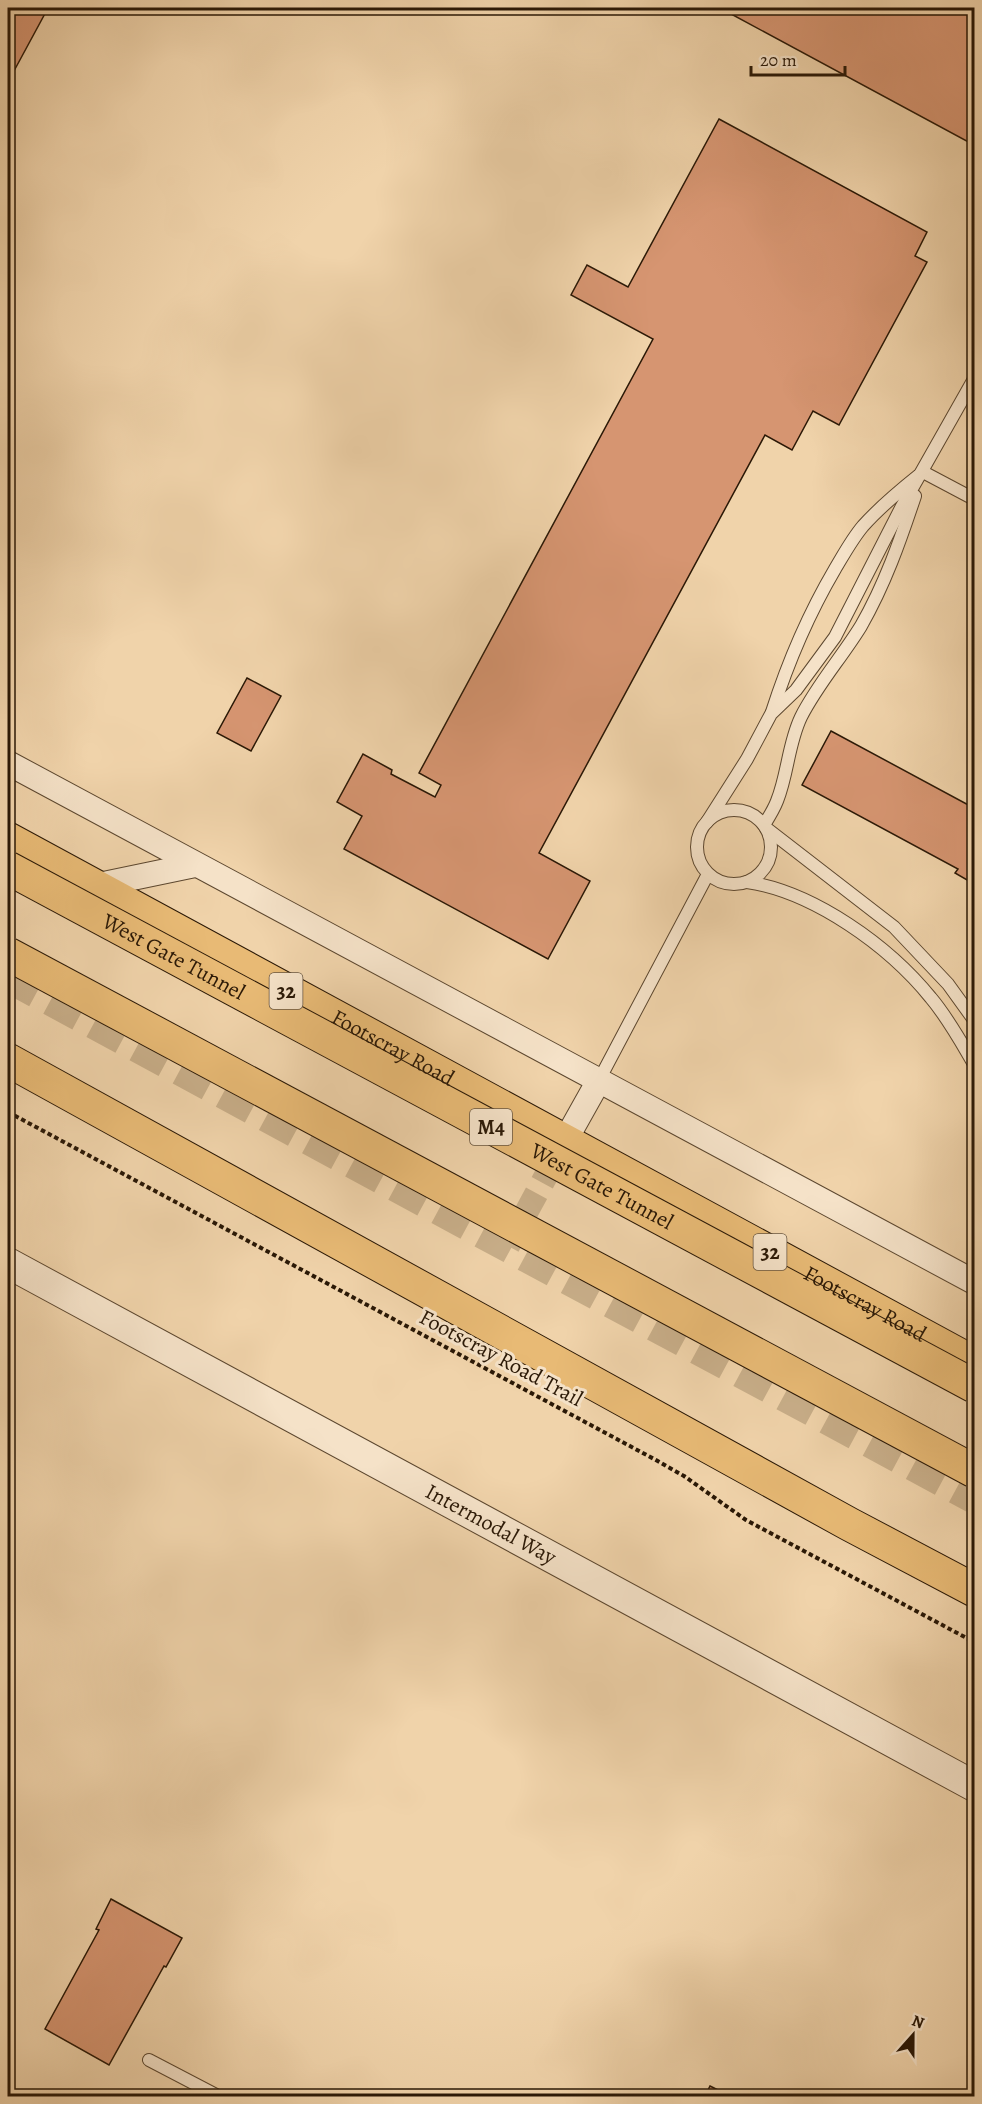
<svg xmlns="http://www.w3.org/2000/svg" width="982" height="2104" viewBox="0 0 982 2104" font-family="Alegreya,serif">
	<rect width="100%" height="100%" fill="#f0d3aa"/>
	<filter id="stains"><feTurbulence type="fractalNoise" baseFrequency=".00333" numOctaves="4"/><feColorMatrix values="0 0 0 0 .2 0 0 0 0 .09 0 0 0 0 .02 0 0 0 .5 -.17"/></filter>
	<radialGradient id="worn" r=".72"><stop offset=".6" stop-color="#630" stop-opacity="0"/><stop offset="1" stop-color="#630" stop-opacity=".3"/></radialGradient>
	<!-- building -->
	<g fill="#d69571" stroke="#2a1806" stroke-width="1.5">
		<polygon points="8,8 48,8 8,82"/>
		<polygon points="720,8 974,8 974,145"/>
		<polygon points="719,119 927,232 915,256 927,262 839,425 813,411 792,450 765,435 539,853 590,881 548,959 344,849 362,816 337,802 363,754 392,770 391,774 435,797 441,785 419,773 653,339 571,295 587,265 628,287"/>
		<polygon points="247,678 281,696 251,751 217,733"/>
		<polygon points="831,731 974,808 974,884 955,873 958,869 802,785"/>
		<polygon points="111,1899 182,1938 166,1967 164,1966 109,2065 45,2029 99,1930 96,1929"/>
		<polygon points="710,2086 730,2096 705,2096"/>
	</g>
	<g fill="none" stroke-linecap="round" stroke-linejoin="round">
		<!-- minor-tunnel -->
		<polyline stroke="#c8ae89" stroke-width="24" stroke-dasharray="24 12" stroke-linecap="butt" points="508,1246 561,1148"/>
		<!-- primary-tunnel -->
		<polyline stroke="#c8ae89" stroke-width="33" stroke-dasharray="33 16" stroke-linecap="butt" points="8,976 974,1497"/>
		<!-- service casing -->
		<g stroke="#5c472f" stroke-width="14">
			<g id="service">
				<polyline points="923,472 974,499"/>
				<path d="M772 712C788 662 808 615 835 569 844 554 852 539 863 526 880 507 898 492 918 476"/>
				<circle cx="734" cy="847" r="37"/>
				<polyline points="707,822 747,759 771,714 796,690 835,637 901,508 974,379"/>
				<path d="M764 825C769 817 774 809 777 801 788 774 788 744 801 717 817 685 842 657 861 626 885 584 900 541 915 496"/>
				<polyline points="766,828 894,927 948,984 974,1020"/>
				<path d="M747 882C814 892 889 946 931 998 948 1018 961 1042 974 1064"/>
				<polyline points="598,1082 708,874"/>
				<polyline points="149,2060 218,2096"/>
			</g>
		</g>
		<!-- minor casing -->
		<g stroke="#5c472f" stroke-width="26">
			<g id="minor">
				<polyline points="8,763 974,1282"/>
				<polyline points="94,886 195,865"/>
				<polyline points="565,1141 598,1082"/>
			</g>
		</g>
		<!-- tertiary casing -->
		<g stroke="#5c472f" stroke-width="32">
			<g id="tertiary">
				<path id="s1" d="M8 1263 974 1786"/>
			</g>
		</g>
		<!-- primary casing -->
		<g stroke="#2a1806" stroke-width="35">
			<g id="primary">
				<path id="s2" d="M8 839 974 1363"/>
			</g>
		</g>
		<!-- motorway casing -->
		<g stroke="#2a1806" stroke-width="35">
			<polyline id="motorway" points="8,1060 849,1524 974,1590"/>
		</g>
		<!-- path -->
		<polyline stroke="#2a1806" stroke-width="4" stroke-dasharray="4.5 3" stroke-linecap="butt" points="8,1112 654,1459 684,1476 746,1520 974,1642"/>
		<!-- service -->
		<use href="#service" stroke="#f5e2c8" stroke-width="12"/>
		<!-- minor -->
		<use href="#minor" stroke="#f5e2c8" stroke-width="24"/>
		<!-- tertiary -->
		<use href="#tertiary" stroke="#f5e2c8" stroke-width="30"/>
		<!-- primary -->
		<use href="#primary" stroke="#e8ba75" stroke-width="33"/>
		<!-- motorway -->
		<use href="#motorway" stroke="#e8ba75" stroke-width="33"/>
		<!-- motorway-bridge casing -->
		<g stroke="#2a1806" stroke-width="35" stroke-linecap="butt">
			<g id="motorway-bridge">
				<path id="s3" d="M8 868 974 1386"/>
				<polyline points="8,954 974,1471"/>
			</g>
		</g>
		<!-- motorway-bridge -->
		<use href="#motorway-bridge" stroke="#e8ba75" stroke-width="33"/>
	</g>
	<g text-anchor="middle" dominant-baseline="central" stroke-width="6" stroke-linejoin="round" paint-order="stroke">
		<!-- shield labels -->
		<g fill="#f5e2c8" stroke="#675540" stroke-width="1.5">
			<rect x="269.5" y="973" width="33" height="36" rx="4.5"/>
			<rect x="470" y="1109" width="42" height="36" rx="4.5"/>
			<rect x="753.5" y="1234" width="33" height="36" rx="4.5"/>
		</g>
		<g font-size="21" font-weight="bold" fill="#2a1806">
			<text x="286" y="991">32</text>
			<text x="491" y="1127">M4</text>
			<text x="770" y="1252">32</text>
		</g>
		<!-- street labels -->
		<g font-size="22" fill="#2a1806" stroke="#f5e2c8">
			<text stroke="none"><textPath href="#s3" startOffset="188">West Gate Tunnel</textPath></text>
			<text stroke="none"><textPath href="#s2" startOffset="438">Footscray Road</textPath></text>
			<text stroke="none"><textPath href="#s3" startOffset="674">West Gate Tunnel</textPath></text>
			<text stroke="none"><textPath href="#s2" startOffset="975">Footscray Road</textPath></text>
			<text transform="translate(501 1358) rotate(28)">Footscray Road Trail</text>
			<text stroke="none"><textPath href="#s1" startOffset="549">Intermodal Way</textPath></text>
		</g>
	</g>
	<!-- margin -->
	<rect width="982" height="2104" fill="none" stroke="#f0d3aa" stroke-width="30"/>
	<rect x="9" y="9" width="964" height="2086" fill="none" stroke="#2a1806" stroke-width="3"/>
	<rect x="15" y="15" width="952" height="2074" fill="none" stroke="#2a1806" stroke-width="1.5"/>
	<!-- north arrow -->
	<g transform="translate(913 2035) rotate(21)" stroke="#f5e2c8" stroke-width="4.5" paint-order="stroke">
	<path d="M0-4.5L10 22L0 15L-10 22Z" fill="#2a1806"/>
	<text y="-9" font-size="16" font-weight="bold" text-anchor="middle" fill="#2a1806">N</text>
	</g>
	<!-- scale -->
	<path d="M751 66v9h94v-9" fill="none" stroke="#2a1806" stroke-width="3"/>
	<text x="760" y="66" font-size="18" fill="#2a1806" stroke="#f5e2c8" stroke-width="4.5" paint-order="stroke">20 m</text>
	<rect width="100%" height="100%" filter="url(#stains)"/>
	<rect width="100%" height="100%" fill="url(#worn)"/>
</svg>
